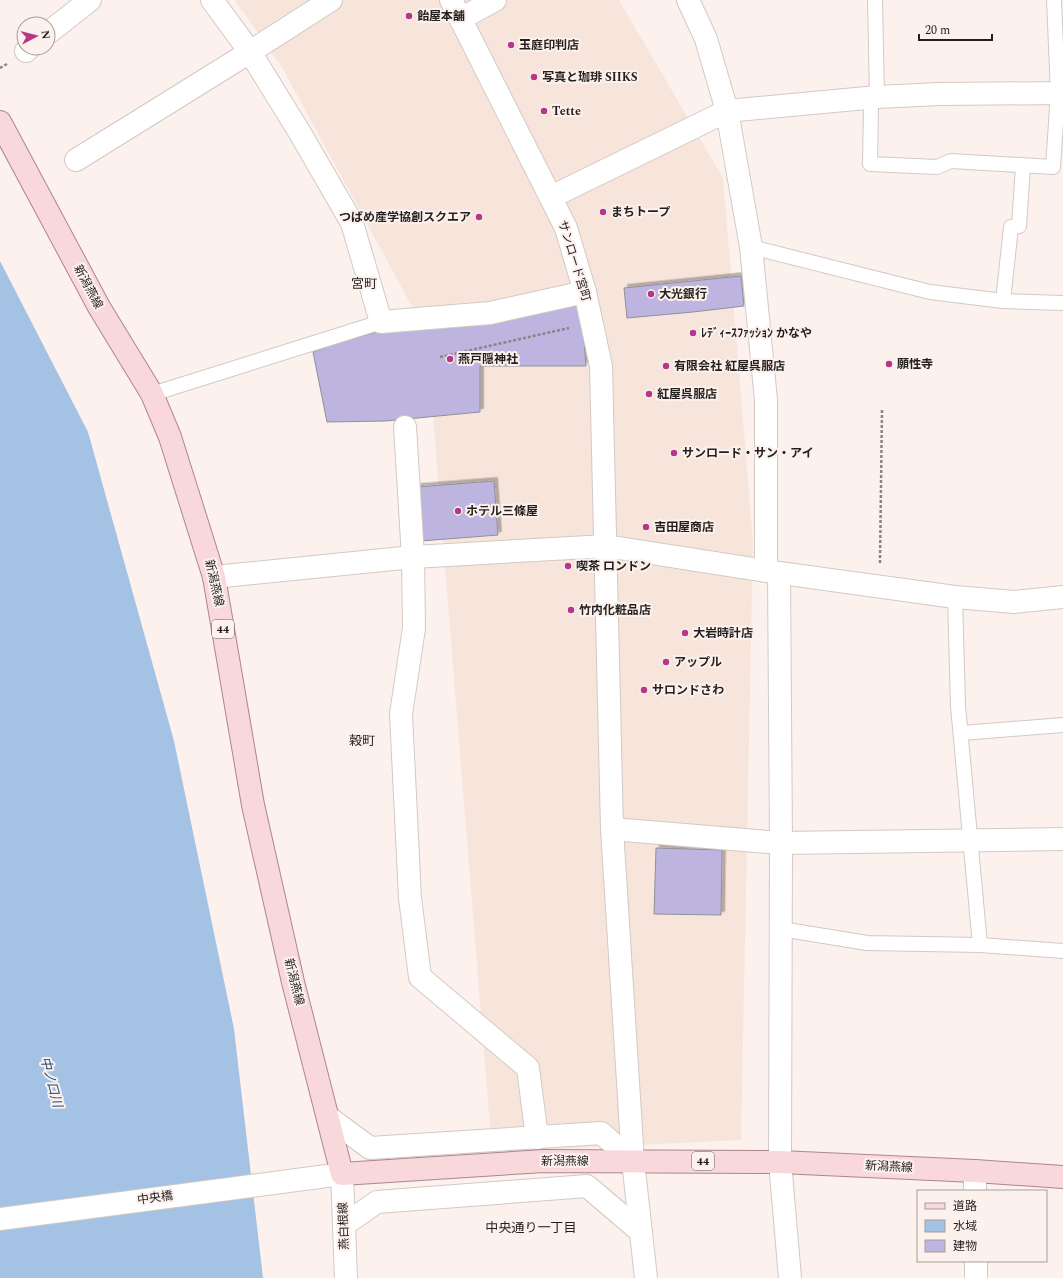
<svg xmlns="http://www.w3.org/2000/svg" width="1063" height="1278" viewBox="0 0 1063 1278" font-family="Spectral,'Noto Sans JP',serif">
	<defs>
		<filter id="shadow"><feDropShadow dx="3.5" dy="-3.5" stdDeviation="0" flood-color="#0004"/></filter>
	</defs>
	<rect width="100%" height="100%" fill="#fcf1ec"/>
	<!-- built -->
	<polygon fill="#f7e5dc" points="235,0 619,0 723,178 753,541 741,1140 492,1152 433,417 480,412 480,366 580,305 491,321 423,327 283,69"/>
	<!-- water -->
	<polygon fill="#a3c2e4" points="0,261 88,432 174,741 234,1029 263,1278 0,1278"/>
	<!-- building -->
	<g fill="#bdb5df" stroke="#908f98" filter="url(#shadow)">
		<polygon points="741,276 744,306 693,312 627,318 624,288"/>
		<polygon points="581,305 586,366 480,366 480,412 386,421 327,422 313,352 334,344 384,330 491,321"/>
		<polygon points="494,481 498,535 421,541 417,487"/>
		<polygon points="656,848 722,850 721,915 654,914"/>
	</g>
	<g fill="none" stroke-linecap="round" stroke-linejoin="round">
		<!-- lane casing -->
		<g stroke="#d3c9c4" stroke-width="16">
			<g id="lane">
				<polyline points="875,0 877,97 871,106 870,164 937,167 951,161 1053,167 1058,93 1054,0"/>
				<polyline points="751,247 930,292 1003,301 1063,303"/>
				<polyline points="1003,301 1011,227 1019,226 1023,166"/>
				<polyline points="152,394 381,322"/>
				<polyline points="955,597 958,706 980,945"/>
				<polyline points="962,733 1063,725"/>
				<polyline points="781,929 867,943 980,945 1063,951"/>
			</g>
		</g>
		<!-- street casing -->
		<g stroke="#d3c9c4" stroke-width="24">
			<g id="street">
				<polyline points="212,0 250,52 300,133 352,223 381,322 490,313 585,292"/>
				<polyline points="451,0 566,228 585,292 601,366 612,829 633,1161"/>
				<polyline points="688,0 706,39 727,111 751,247 766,400 766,571"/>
				<polyline points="460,19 495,0"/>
				<polyline points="48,33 90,0"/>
				<polyline points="26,51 29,48"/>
				<polyline points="76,160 250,52 331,0"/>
				<polyline points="551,197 727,111 877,97 939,94 1063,93"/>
				<polyline points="405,427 413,557 414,628 401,714 410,898 420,977 528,1068 537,1138"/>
				<polyline points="779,573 781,843 780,1162 790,1278"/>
				<polyline points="214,577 413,557 606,546 766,571 955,597 1014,602 1063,597"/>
				<polyline points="612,829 781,843 1063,839"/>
				<polyline points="328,1117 370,1148 601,1133 633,1161"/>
				<polyline points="975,1171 975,1191"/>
				<polyline points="344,1225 377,1202 587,1186 641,1232"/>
				<polyline points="976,1261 976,1278"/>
			</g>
		</g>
		<!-- secondary casing -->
		<g stroke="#d3c9c4" stroke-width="24">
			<g id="secondary">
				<polyline points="633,1161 646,1278"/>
				<polyline points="0,1219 342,1174 346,1278"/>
			</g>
		</g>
		<!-- primary casing -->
		<g stroke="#ac868b" stroke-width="24">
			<polyline id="primary" points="0,122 99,307 152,394 170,437 214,577 253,805 293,982 342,1174 544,1161 780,1162 975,1171 1063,1177"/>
		</g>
		<!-- path -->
		<g stroke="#8c8482" stroke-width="2.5" stroke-dasharray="3 2" stroke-linecap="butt">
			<polyline points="0,68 7,64"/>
			<polyline points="440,357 569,328"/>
			<polyline points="880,563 882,409"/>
		</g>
		<!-- lane -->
		<use href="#lane" stroke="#fff" stroke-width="14"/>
		<!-- street -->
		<use href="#street" stroke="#fff" stroke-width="22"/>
		<!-- secondary -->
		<use href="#secondary" stroke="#fff" stroke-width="22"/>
		<!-- primary -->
		<use href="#primary" stroke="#f9d8dc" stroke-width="22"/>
	</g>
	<!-- markers -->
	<g fill="#b53888" stroke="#fcf1ec" stroke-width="1.5">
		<circle cx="409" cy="16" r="4"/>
		<circle cx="511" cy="45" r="4"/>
		<circle cx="534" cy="77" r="4"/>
		<circle cx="544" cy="111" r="4"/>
		<circle cx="603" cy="212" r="4"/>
		<circle cx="479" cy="217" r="4"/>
		<circle cx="651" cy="294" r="4"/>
		<circle cx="693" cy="333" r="4"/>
		<circle cx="450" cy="359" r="4"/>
		<circle cx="889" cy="364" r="4"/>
		<circle cx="666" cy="366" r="4"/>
		<circle cx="649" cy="394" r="4"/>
		<circle cx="674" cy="453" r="4"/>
		<circle cx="458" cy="511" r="4"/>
		<circle cx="646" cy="527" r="4"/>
		<circle cx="568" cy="566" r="4"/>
		<circle cx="571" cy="610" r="4"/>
		<circle cx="685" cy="633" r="4"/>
		<circle cx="666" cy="662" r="4"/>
		<circle cx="644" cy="690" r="4"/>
	</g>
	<g text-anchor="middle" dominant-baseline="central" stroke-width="4" stroke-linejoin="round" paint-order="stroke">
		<!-- shield labels -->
		<g fill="#fcf1ec" stroke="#645e5c" stroke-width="1">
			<rect x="212" y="620" width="22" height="18" rx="3"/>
			<rect x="692" y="1152" width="22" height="18" rx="3"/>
		</g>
		<g font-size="11" font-weight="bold" fill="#231f1e">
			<text x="223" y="629">44</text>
			<text x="703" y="1161">44</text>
		</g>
		<!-- poi labels -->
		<g font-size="12" font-weight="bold" fill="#231f1e" stroke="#fcf1ec" text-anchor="start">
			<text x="417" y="16">飴屋本舗</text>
			<text x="519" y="45">玉庭印判店</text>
			<text x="542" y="77">写真と珈琲 SIIKS</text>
			<text x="552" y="111">Tette</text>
			<text x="611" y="212">まちトープ</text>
			<text x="471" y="217" text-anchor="end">つばめ産学協創スクエア</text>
			<text x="659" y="294">大光銀行</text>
			<text x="701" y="333">ﾚﾃﾞｨｰｽﾌｧｯｼｮﾝ かなや</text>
			<text x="458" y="359">燕戸隠神社</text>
			<text x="897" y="364">願性寺</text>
			<text x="674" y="366">有限会社 紅屋呉服店</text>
			<text x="657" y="394">紅屋呉服店</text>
			<text x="682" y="453">サンロード・サン・アイ</text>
			<text x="466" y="511">ホテル三條屋</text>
			<text x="654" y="527">吉田屋商店</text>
			<text x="576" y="566">喫茶 ロンドン</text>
			<text x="579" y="610">竹内化粧品店</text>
			<text x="693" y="633">大岩時計店</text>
			<text x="674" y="662">アップル</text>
			<text x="652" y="690">サロンドさわ</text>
		</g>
		<!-- street labels -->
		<g font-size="12" fill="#231f1e" stroke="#fcf1ec">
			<text transform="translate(574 261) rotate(73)">サンロード宮町</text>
			<text transform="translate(88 287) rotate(62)">新潟燕線</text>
			<text transform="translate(214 583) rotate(77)">新潟燕線</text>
			<text transform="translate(294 982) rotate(76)">新潟燕線</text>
			<text x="565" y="1161">新潟燕線</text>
			<text transform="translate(889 1167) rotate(3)">新潟燕線</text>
			<text transform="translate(155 1198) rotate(-8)">中央橋</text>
			<text transform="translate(344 1226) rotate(-92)">燕白根線</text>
		</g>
		<!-- neighbourhood labels -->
		<g font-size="13" fill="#231f1e" stroke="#fcf1ec">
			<text x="364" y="284">宮町</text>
			<text x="362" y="741">穀町</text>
			<text x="531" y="1228">中央通り一丁目</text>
		</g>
		<!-- water labels -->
		<g font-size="13" font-style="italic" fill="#214d79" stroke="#fcf1ec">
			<text transform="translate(51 1082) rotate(75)">中ノ口川</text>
		</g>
	</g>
	<!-- legend -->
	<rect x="917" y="1190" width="130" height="72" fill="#fcf1ec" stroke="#a59d9a"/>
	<rect x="925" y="1203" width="20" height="6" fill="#f9d8dc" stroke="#a59d9a"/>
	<text x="953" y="1210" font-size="12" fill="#231f1e">道路</text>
	<rect x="925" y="1220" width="20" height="12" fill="#a3c2e4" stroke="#a59d9a"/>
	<text x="953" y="1230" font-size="12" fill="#231f1e">水域</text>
	<rect x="925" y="1240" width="20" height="12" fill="#bdb5df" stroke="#a59d9a"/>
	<text x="953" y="1250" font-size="12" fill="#231f1e">建物</text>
	<!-- north arrow -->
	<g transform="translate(36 36) rotate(83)"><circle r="19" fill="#fcf1ec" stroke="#a59d9a"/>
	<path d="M0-3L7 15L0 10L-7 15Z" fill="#b53888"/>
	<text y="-6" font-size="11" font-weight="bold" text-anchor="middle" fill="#231f1e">N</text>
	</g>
	<!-- scale -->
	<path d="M919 34v6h73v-6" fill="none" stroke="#231f1e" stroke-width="2"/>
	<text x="925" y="34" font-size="12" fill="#231f1e" stroke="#fcf1ec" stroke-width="3" paint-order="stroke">20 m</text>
</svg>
